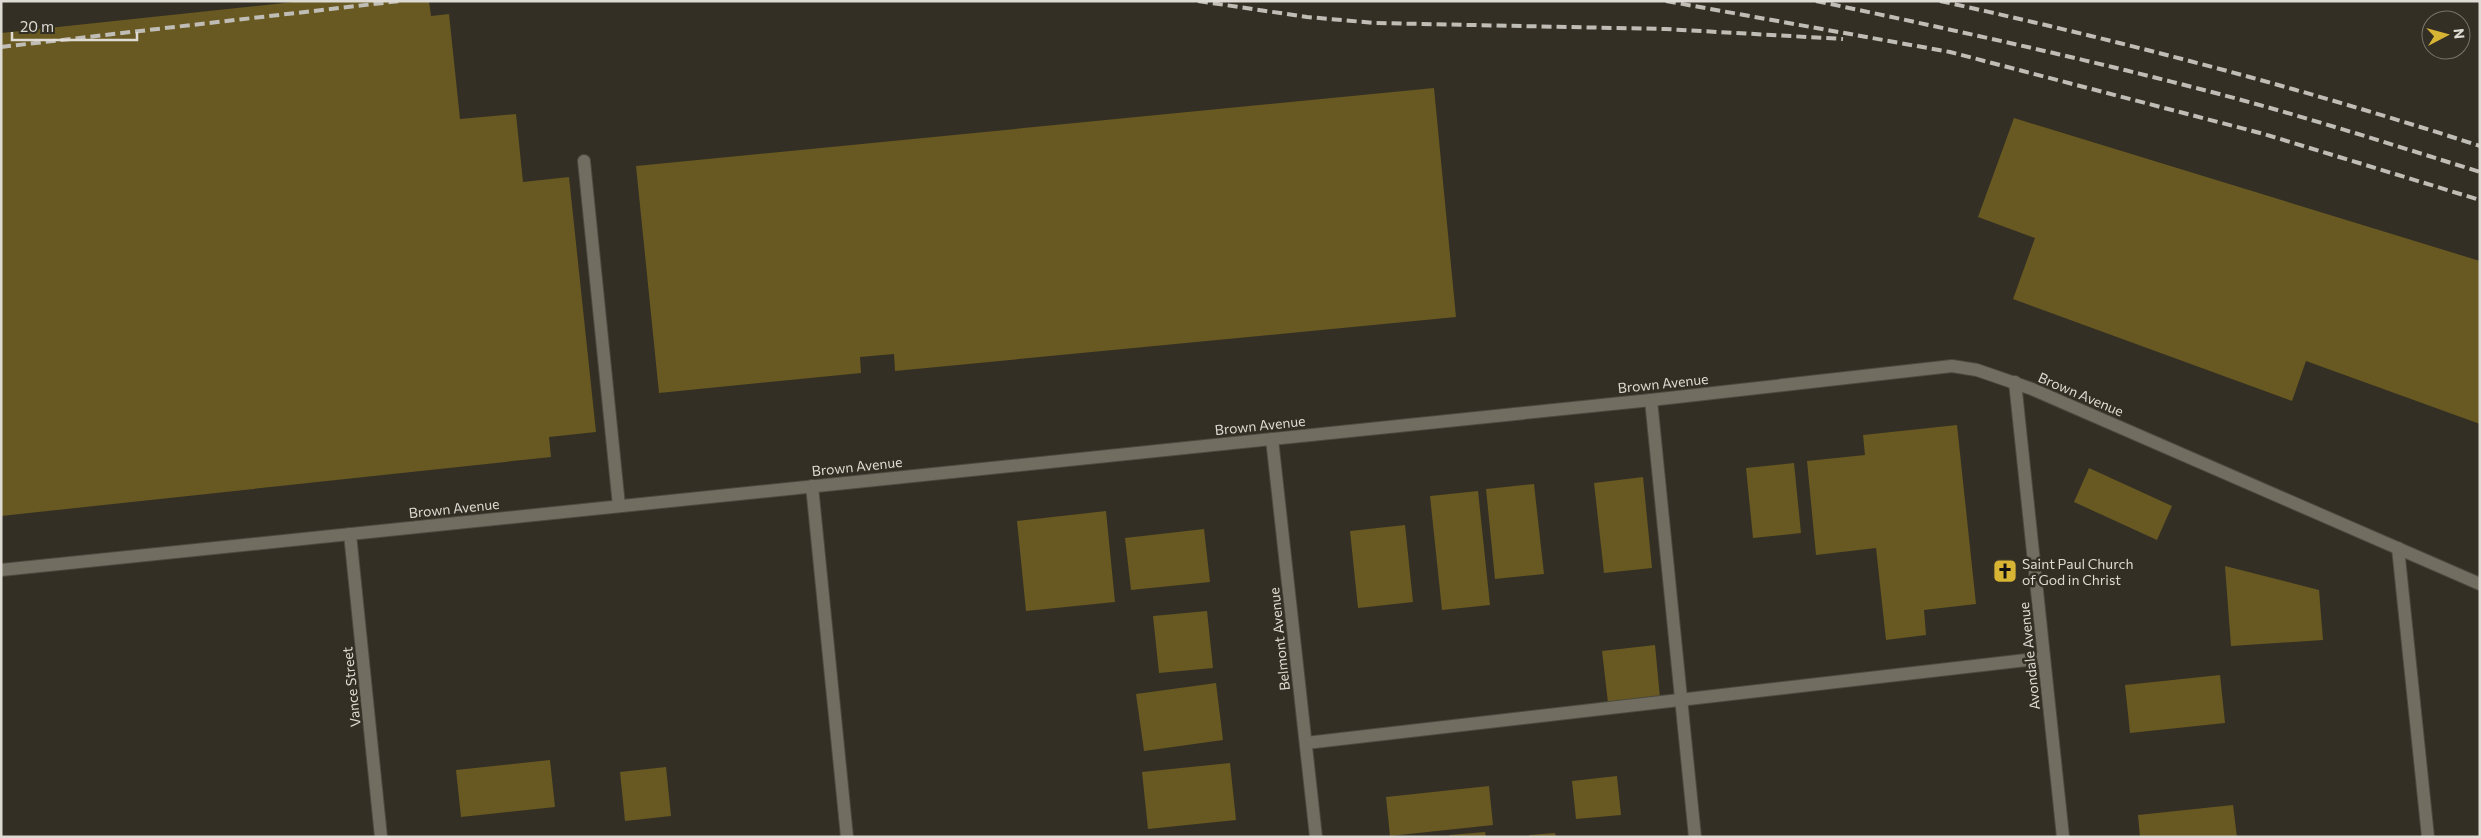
<svg xmlns="http://www.w3.org/2000/svg" width="2481" height="838" viewBox="0 0 2481 838" font-family="Commissioner,sans-serif">
	<rect width="100%" height="100%" fill="#332f24"/>
	<!-- building -->
	<g fill="#685821">
		<polygon points="303,1 429,1 431,16 449,14 460,119 516,114 523,182 569,177 596,432 549,437 551,457 1,516 1,33"/>
		<polygon points="1434,88 1456,317 895,371 894,354 860,357 861,373 659,393 636,166"/>
		<polygon points="2014,118 2480,261 2480,424 2306,361 2292,401 2013,299 2035,238 1978,217"/>
		<polygon points="1957,425 1976,604 1924,610 1926,635 1886,640 1876,548 1816,555 1807,461 1865,455 1863,435"/>
		<polygon points="1794,463 1801,533 1753,538 1746,468"/>
		<polygon points="2089,468 2172,506 2157,540 2074,502"/>
		<polygon points="1643,477 1652,568 1604,573 1594,483"/>
		<polygon points="1534,484 1544,574 1495,579 1486,489"/>
		<polygon points="1478,491 1490,605 1442,610 1430,496"/>
		<polygon points="1106,511 1115,602 1026,611 1017,521"/>
		<polygon points="1405,525 1413,602 1358,608 1350,531"/>
		<polygon points="1204,529 1210,582 1131,590 1125,538"/>
		<polygon points="2225,566 2319,590 2323,640 2231,646"/>
		<polygon points="1207,611 1213,668 1159,673 1153,616"/>
		<polygon points="1655,645 1660,698 1608,703 1602,651"/>
		<polygon points="2220,675 2225,723 2130,733 2125,685"/>
		<polygon points="1216,683 1223,740 1144,751 1136,694"/>
		<polygon points="550,760 555,807 461,817 456,770"/>
		<polygon points="1230,763 1236,820 1148,829 1142,772"/>
		<polygon points="666,767 671,816 625,821 620,772"/>
		<polygon points="1617,776 1621,815 1576,819 1572,781"/>
		<polygon points="1489,786 1493,825 1390,836 1386,797"/>
		<polygon points="2233,805 2237,837 2140,837 2138,815"/>
		<polygon points="1485,832 1486,837 1449,837 1449,835"/>
		<polygon points="1555,833 1556,837 1529,837 1529,835"/>
	</g>
	<g fill="none" stroke-linecap="round" stroke-linejoin="round">
		<!-- minor casing -->
		<g stroke="#4d4a41" stroke-width="14">
			<g id="minor">
				<polyline points="584,161 619,506"/>
				<polyline points="2015,382 2063,837"/>
				<polyline points="1651,400 1695,837"/>
				<polyline points="1272,439 1316,837"/>
				<polyline points="812,486 847,837"/>
				<polyline points="350,534 381,837"/>
				<polyline points="2398,548 2428,837"/>
				<polyline points="1,570 1651,400 1952,366 1977,370 2032,389 2480,584"/>
				<polyline points="1306,743 2044,658"/>
			</g>
		</g>
		<!-- minor -->
		<use href="#minor" stroke="#716d60" stroke-width="12"/>
		<!-- rail -->
		<g stroke="#c0bdb6" stroke-width="4" stroke-dasharray="10 5" stroke-linecap="butt">
			<polyline points="1198,1 1307,17 1375,23 1665,29 1843,39"/>
			<polyline points="1666,1 1950,52 2264,134 2480,200"/>
			<path d="M1816 1C1945 28 2073 56 2200 89 2294 113 2387 143 2480 172"/>
			<path d="M1940 1C2122 41 2302 88 2480 146"/>
			<polyline points="1,47 400,1"/>
		</g>
	</g>
	<!-- icons -->
	<defs>
		<g id="church-square" transform="scale(1.25)"><rect x="-9" y="-9" width="18" height="18" rx="4" fill="#d8b434" stroke="#332f24"/><path d="M-1.2-6h2.4v3.5h3.3v2.4h-3.3V6h-2.4V-.1h-3.3v-2.4h3.3Z" fill="#111"/></g>
	</defs>
	<g fill-rule="evenodd">
		<use href="#church-square" x="2005" y="571"/>
	</g>
	<g text-anchor="middle" dominant-baseline="central" stroke-width="5" stroke-linejoin="round" paint-order="stroke">
		<!-- street labels -->
		<g font-size="14" fill="#dddbd4" stroke="#332f24">
			<text transform="translate(1663 383) rotate(-6)">Brown Avenue</text>
			<text transform="translate(2081 394) rotate(23)">Brown Avenue</text>
			<text transform="translate(1260 425) rotate(-6)">Brown Avenue</text>
			<text transform="translate(857 466) rotate(-6)">Brown Avenue</text>
			<text transform="translate(454 508) rotate(-6)">Brown Avenue</text>
			<text transform="translate(1279 639) rotate(-96)">Belmont Avenue</text>
			<text transform="translate(2029 656) rotate(-96)">Avondale Avenue</text>
			<text transform="translate(351 687) rotate(-96)">Vance Street</text>
		</g>
		<!-- poi labels -->
		<g font-size="14" fill="#dddbd4" stroke="#332f24" text-anchor="start">
			<text x="2022" y="563">Saint Paul Church<tspan x="2022" dy="16">of God in Christ</tspan></text>
		</g>
	</g>
	<!-- border -->
	<rect width="2481" height="838" fill="none" stroke="#dddbd4" stroke-width="5"/>
	<!-- north arrow -->
	<g transform="translate(2446 35) rotate(84)"><circle r="24" fill="#332f24" stroke="#77746a"/>
	<path d="M0-4L9 19L0 12L-9 19Z" fill="#d8b434"/>
	<text y="-8" font-size="14" font-weight="bold" text-anchor="middle" fill="#dddbd4">N</text>
	</g>
	<!-- scale -->
	<path d="M12 32v8h125v-8" fill="none" stroke="#dddbd4" stroke-width="2.5"/>
	<text x="20" y="32" font-size="15" fill="#dddbd4" stroke="#332f24" stroke-width="4" paint-order="stroke">20 m</text>
</svg>
